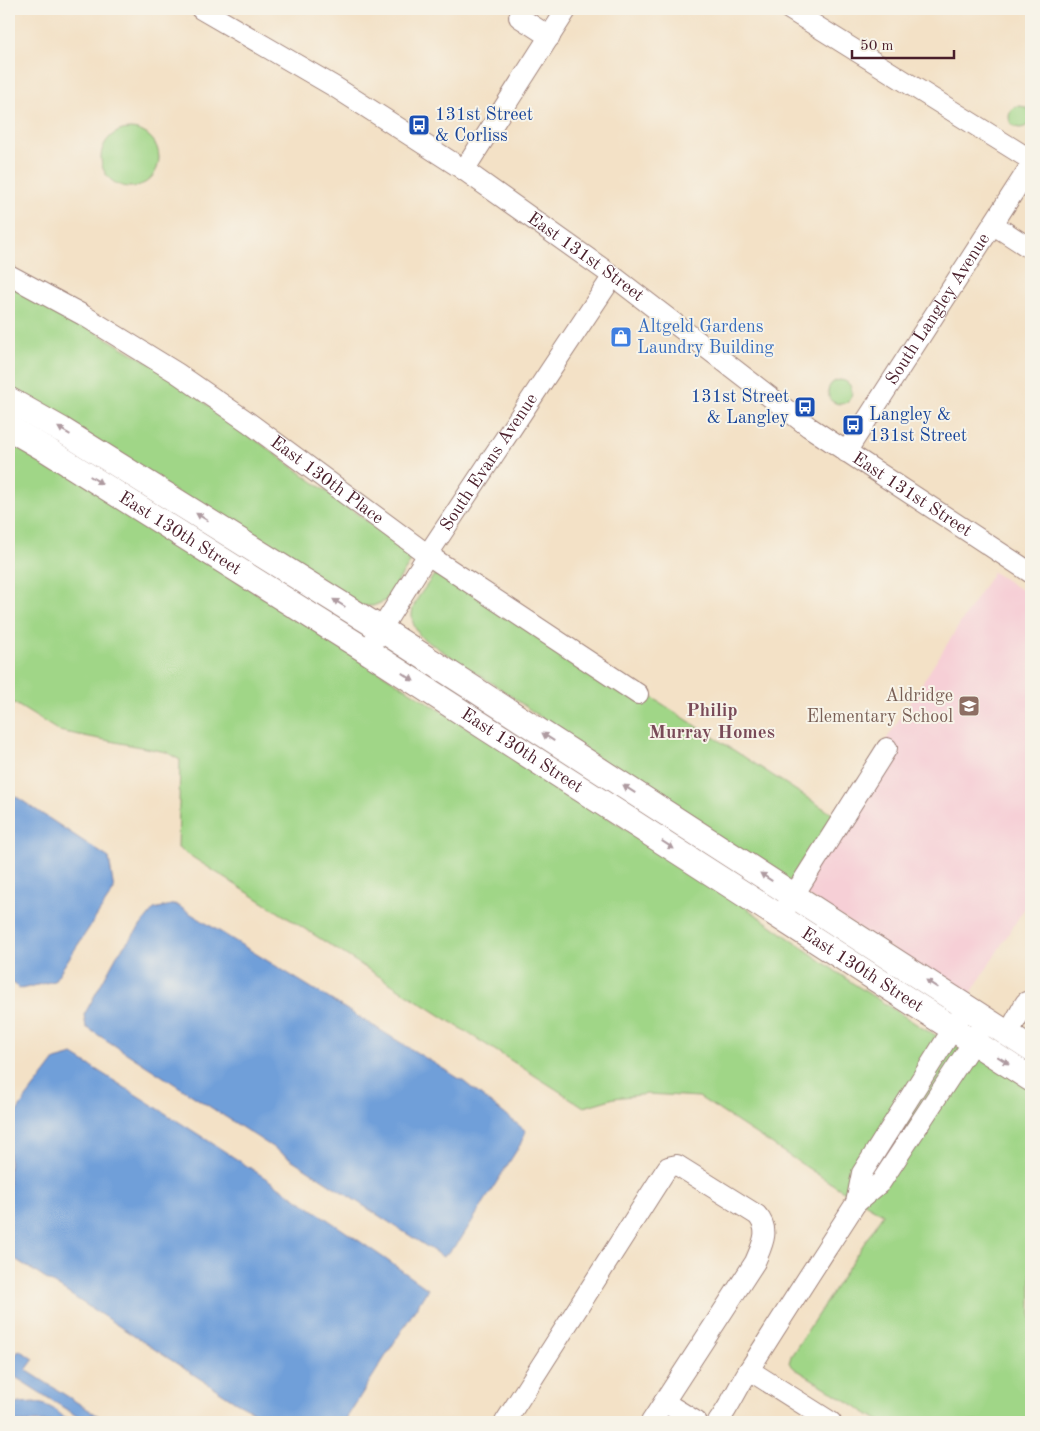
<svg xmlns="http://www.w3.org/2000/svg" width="1040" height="1431" viewBox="0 0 1040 1431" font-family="'Old Standard TT',serif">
	<rect width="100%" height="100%" fill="#f7f3e8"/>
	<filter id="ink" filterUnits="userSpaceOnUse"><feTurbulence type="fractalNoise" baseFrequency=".02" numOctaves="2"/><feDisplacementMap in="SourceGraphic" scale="10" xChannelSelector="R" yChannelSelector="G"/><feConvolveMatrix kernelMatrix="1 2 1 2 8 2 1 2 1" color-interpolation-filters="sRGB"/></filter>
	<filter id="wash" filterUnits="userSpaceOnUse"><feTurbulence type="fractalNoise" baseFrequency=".0096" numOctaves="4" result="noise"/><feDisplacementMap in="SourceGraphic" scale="20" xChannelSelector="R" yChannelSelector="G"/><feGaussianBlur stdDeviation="1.12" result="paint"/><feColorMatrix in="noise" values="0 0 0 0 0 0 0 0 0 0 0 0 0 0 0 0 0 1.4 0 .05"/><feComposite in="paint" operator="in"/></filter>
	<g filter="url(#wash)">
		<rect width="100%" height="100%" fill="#f3e1c6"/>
		<!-- built -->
		<polygon fill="#f6cfd6" points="993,572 1031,596 1031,898 968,998 793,886"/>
		<!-- green -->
		<g fill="#a0d687" stroke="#757a59">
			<circle cx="1020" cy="117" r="11"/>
			<circle cx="130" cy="158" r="29"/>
			<polygon points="9,282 153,365 404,548 403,550 411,556 411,561 385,601 373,606 361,606 9,389"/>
			<circle cx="840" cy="392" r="12"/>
			<polygon points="9,439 75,477 721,890 851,982 924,1029 996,1067 1031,1089 1031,1422 881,1422 794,1368 789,1363 791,1356 883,1214 837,1187 699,1097 648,1094 614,1098 584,1107 178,848 180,760 166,752 59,731 9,700"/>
			<path d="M434 575H439L447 580 449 578 641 703 647 694 837 817 793 886 633 783 501 689 422 638C400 612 419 598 434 575Z"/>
		</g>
		<!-- water -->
		<g fill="#709fd9" stroke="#5d5f82">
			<polygon points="9,792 109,858 114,890 54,981 21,989 9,980"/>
			<polygon points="175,904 463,1081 526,1131 520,1145 459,1242 443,1257 86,1027 84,1015 117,955 154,909"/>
			<path d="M73 1055C193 1130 313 1207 428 1289L344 1422H273L236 1402 9 1255V1124L26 1098 55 1060Z"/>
			<polygon points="19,1350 34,1359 26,1370 108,1422 86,1422 9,1373 9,1359 12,1360"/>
			<path d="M34 1402C49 1405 58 1410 68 1422H9V1407L19 1403Z"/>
		</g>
	</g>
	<g filter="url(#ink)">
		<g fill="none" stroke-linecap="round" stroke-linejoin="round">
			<!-- minor casing -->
			<g stroke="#9e8078" stroke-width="22">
				<g id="minor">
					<path id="s1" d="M201 9 335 87 464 170 613 276 809 427 1031 573"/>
					<polyline points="789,9 1031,160"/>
					<polyline points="519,17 550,37"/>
					<polyline points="464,170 567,9"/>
					<polyline points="994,225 1031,249"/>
					<path id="s2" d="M9 275 83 315 177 373 248 422 428 555 638 694"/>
					<path id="s3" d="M846 452 1031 165"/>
					<path id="s4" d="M373 642 432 548 613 276"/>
					<polyline points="780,917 887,748"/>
					<polyline points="961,1016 862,1173 856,1203 881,1182 981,1030"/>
					<polyline points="1008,1034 1024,1005 1026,1002 1031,1004"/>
					<polyline points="749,1370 831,1422"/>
					<polyline points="664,1402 697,1422"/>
					<path d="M505 1422 664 1173 668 1167 677 1165 757 1215C771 1230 762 1245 755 1262L651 1422"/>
					<path d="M718 1422C730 1406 738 1387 749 1370 784 1314 820 1259 856 1203"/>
				</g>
			</g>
			<!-- major casing -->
			<g stroke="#9e8078" stroke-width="27">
				<g id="major">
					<polyline points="9,400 62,430 381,629 1031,1049"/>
					<path id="s5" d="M9 428 47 450 367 651 1031 1079"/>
				</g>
			</g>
			<!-- minor -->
			<use href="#minor" stroke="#fff" stroke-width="20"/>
			<!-- major -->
			<use href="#major" stroke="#fff" stroke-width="25"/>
		</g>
		<!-- one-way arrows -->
		<defs><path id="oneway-solid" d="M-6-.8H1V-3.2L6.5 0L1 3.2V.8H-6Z" transform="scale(1.25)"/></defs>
		<g fill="#ae9aa0">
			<use href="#oneway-solid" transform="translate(64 431) rotate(-149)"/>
			<use href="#oneway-solid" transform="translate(96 480) rotate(32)"/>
			<use href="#oneway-solid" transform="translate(202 517) rotate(-148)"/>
			<use href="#oneway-solid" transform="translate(339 603) rotate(-148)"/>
			<use href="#oneway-solid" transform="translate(408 677) rotate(33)"/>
			<use href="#oneway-solid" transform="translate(548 737) rotate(-147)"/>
			<use href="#oneway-solid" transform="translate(629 789) rotate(-147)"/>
			<use href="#oneway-solid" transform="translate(668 845) rotate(33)"/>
			<use href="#oneway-solid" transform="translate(766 877) rotate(-147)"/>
			<use href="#oneway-solid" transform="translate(932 984) rotate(-147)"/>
			<use href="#oneway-solid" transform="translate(1003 1060) rotate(33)"/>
		</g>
	</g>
	<!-- icons -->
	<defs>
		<g id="bus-square" transform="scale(1.125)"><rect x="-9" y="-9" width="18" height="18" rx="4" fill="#1a4fb4" stroke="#f7f3e8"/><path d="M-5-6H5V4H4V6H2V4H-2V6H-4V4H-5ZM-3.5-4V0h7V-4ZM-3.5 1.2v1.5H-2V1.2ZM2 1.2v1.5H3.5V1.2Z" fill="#fff"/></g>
		<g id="shop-square" transform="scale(1.125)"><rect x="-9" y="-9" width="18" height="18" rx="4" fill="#3f7fe0" stroke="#f7f3e8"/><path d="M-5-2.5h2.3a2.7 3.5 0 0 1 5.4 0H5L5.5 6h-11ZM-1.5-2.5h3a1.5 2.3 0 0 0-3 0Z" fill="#fff"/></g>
		<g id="school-square" transform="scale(1.125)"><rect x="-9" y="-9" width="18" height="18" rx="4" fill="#8d6e63" stroke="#f7f3e8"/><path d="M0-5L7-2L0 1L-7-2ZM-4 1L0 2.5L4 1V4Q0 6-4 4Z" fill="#fff"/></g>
	</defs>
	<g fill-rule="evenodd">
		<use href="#bus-square" x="419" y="125"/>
		<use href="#shop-square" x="621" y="337"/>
		<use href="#bus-square" x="805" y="407"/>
		<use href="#bus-square" x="853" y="425"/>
		<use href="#school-square" x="969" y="706"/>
	</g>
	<g text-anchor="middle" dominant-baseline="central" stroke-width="4" stroke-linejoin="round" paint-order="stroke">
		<!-- transit labels -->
		<g font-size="18" fill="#164399" stroke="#f7f3e8" text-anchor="start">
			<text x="435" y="115">131st Street<tspan x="435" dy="21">&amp; Corliss</tspan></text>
			<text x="789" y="397" text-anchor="end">131st Street<tspan x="789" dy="21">&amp; Langley</tspan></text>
			<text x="869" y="415">Langley &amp;<tspan x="869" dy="21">131st Street</tspan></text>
		</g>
		<!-- street labels -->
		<g font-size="18" fill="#4a1f2b" stroke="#f7f3e8">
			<text stroke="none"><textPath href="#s1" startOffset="458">East 131st Street</textPath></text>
			<text stroke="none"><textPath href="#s3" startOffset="170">South Langley Avenue</textPath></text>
			<text stroke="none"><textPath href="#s4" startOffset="214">South Evans Avenue</textPath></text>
			<text stroke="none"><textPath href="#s2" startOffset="379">East 130th Place</textPath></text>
			<text stroke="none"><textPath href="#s1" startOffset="862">East 131st Street</textPath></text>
			<text stroke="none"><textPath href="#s5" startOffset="201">East 130th Street</textPath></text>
			<text stroke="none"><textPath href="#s5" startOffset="606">East 130th Street</textPath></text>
			<text stroke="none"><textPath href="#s5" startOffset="1011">East 130th Street</textPath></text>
		</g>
		<!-- shop labels -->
		<g font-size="18" fill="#366cbe" stroke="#f7f3e8" text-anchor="start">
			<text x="637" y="327">Altgeld Gardens<tspan x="637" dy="21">Laundry Building</tspan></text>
		</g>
		<!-- education labels -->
		<g font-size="18" fill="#785e54" stroke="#f7f3e8" text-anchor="end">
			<text x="953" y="696">Aldridge<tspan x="953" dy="21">Elementary School</tspan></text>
		</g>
		<!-- neighbourhood labels -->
		<g font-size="19" font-weight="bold" fill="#794a58" stroke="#f7f3e8">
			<text x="712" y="711">Philip<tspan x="712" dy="22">Murray Homes</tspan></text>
		</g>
	</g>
	<!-- margin -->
	<rect width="1040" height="1431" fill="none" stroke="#f7f3e8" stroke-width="30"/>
	<!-- scale -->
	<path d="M852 50v8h102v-8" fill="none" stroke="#4a1f2b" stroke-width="2.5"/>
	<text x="860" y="50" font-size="15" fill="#4a1f2b" stroke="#f7f3e8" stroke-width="4" paint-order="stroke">50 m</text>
</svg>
